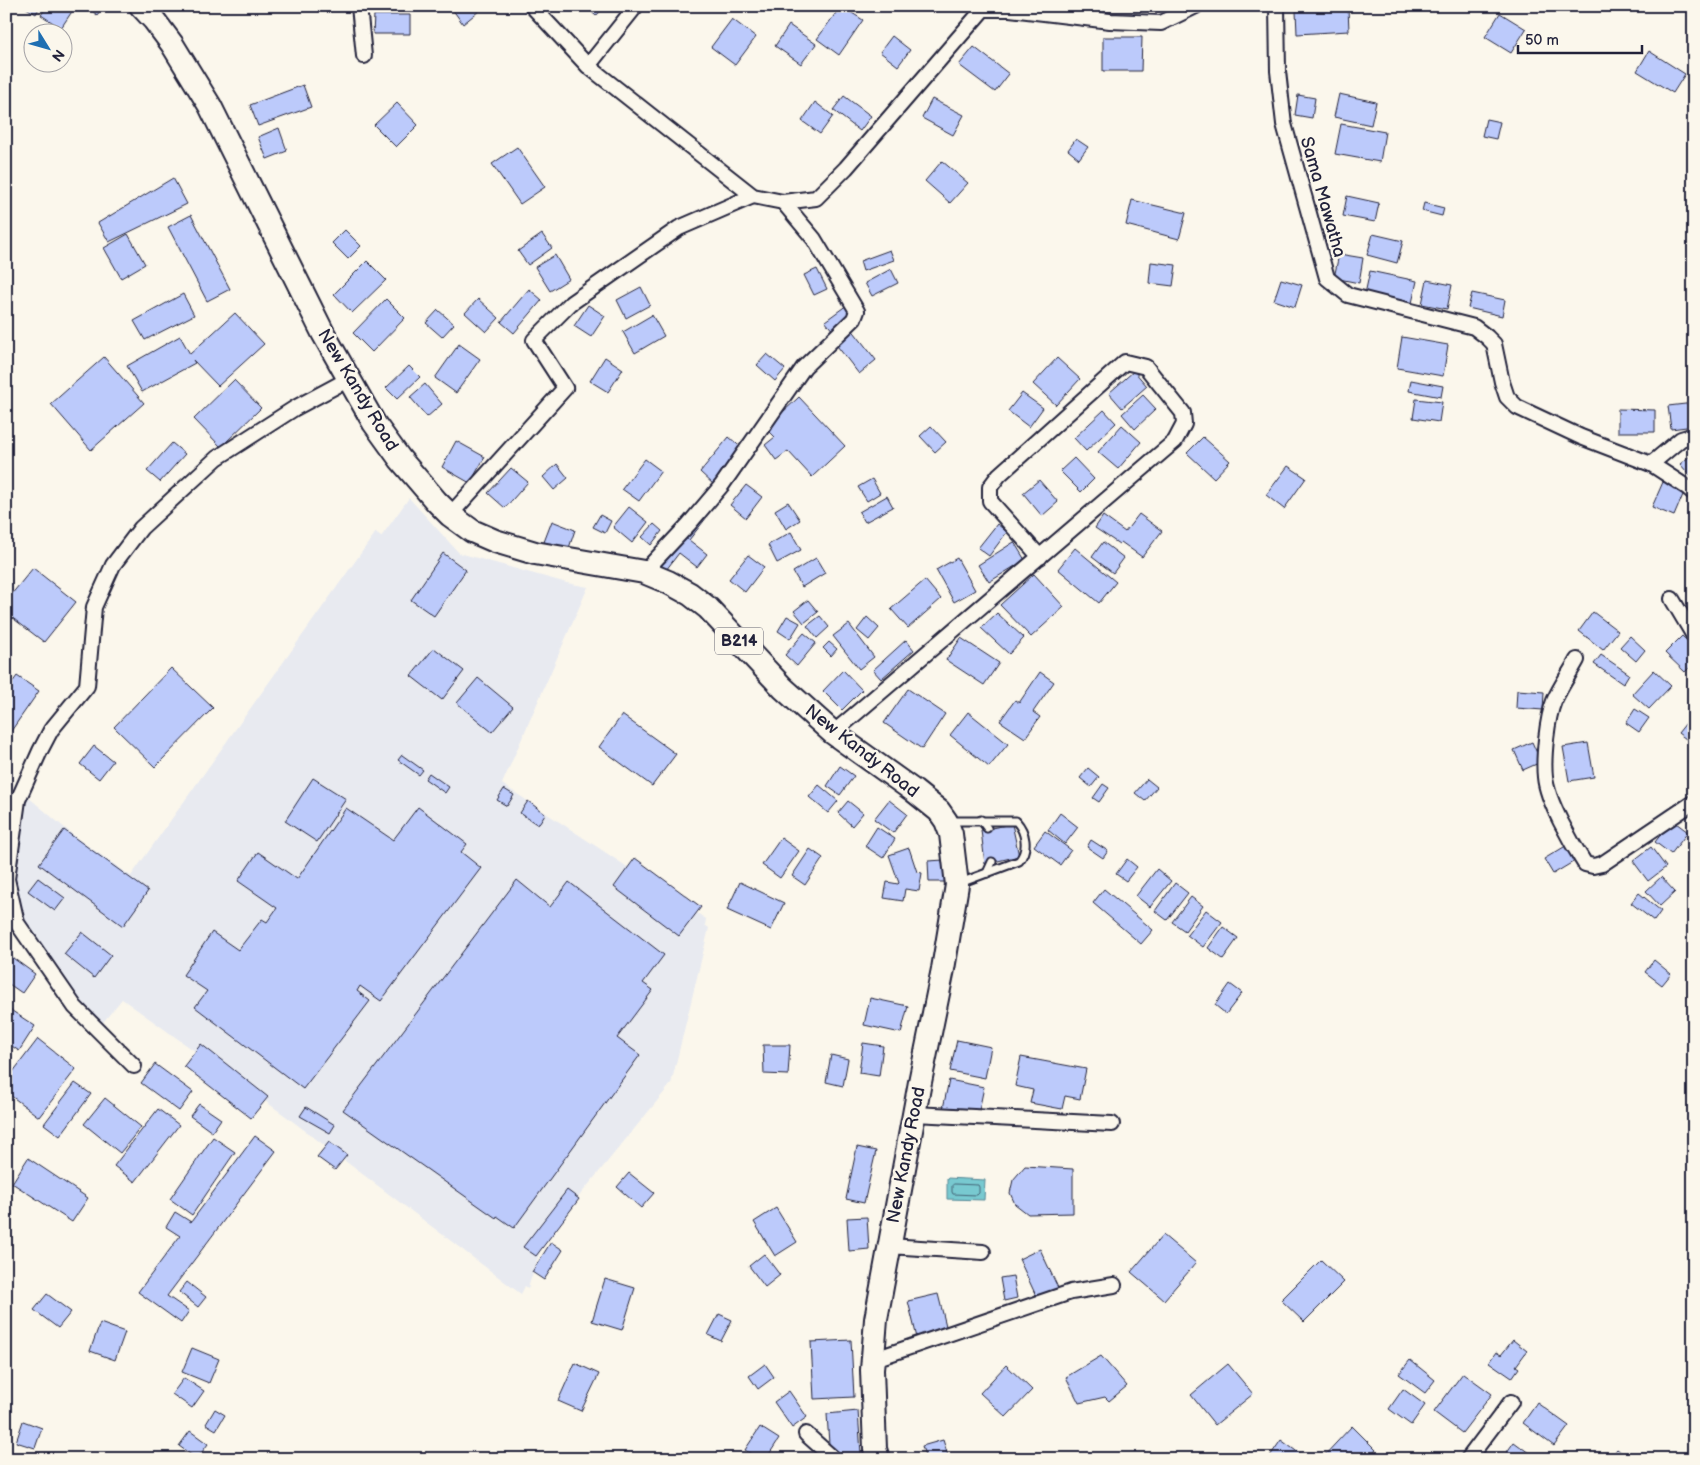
<svg xmlns="http://www.w3.org/2000/svg" width="1700" height="1465" viewBox="0 0 1700 1465" font-family="'Balsamiq Sans',sans-serif">
	<rect width="100%" height="100%" fill="#fbf7ec"/>
	<filter id="ink" filterUnits="userSpaceOnUse"><feTurbulence type="fractalNoise" baseFrequency=".02" numOctaves="2"/><feDisplacementMap in="SourceGraphic" scale="10" xChannelSelector="R" yChannelSelector="G"/><feConvolveMatrix kernelMatrix="1 2 1 2 8 2 1 2 1" color-interpolation-filters="sRGB"/></filter>
	<g filter="url(#ink)">
		<!-- built -->
		<polygon fill="#e8eaf0" points="409,498 459,553 567,583 588,587 502,784 706,919 705,925 709,928 671,1084 544,1239 528,1288 525,1286 521,1294 283,1114 122,999 100,1026 44,957 11,904 22,799 26,802 28,797 78,839 131,876 376,532 381,537"/>
		<!-- water -->
		<polygon fill="#78c9d0" stroke="#568694" points="947,1178 985,1180 984,1200 947,1199"/>
		<g fill="none" stroke-linecap="round" stroke-linejoin="round">
			<!-- shore -->
			<polygon stroke="#446577" stroke-width="1" points="954,1184 978,1185 979,1187 979,1193 977,1195 953,1194 952,1192 952,1186"/>
		</g>
		<!-- building -->
		<g fill="#bccafb" stroke="#22223b">
			<polygon points="23,6 40,6 36,14"/>
			<polygon points="47,6 73,6 75,7 61,28 41,15"/>
			<polygon points="86,6 104,6 97,15"/>
			<rect x="371" y="6" width="37" height="4"/>
			<polygon points="450,6 485,6 463,24"/>
			<polygon points="585,6 605,6 596,16"/>
			<polygon points="841,6 863,20 839,55 817,39"/>
			<polygon points="1348,8 1349,31 1297,34 1296,11"/>
			<polygon points="1500,13 1526,29 1511,53 1485,37"/>
			<polygon points="374,15 410,15 410,34 373,34"/>
			<polygon points="732,19 756,37 735,65 711,47"/>
			<polygon points="789,25 816,44 801,64 775,46"/>
			<polygon points="892,36 910,50 898,66 880,52"/>
			<polygon points="1103,37 1142,37 1141,71 1103,71"/>
			<polygon points="974,47 1009,74 995,92 959,65"/>
			<polygon points="1649,51 1685,74 1673,93 1637,71"/>
			<polygon points="303,85 311,107 258,126 250,105"/>
			<polygon points="1339,94 1376,102 1371,125 1334,117"/>
			<polygon points="1298,95 1315,98 1312,118 1295,115"/>
			<polygon points="844,96 871,116 860,131 833,110"/>
			<polygon points="932,99 964,115 953,135 922,118"/>
			<polygon points="815,102 833,116 820,134 802,121"/>
			<polygon points="397,103 418,125 396,147 374,125"/>
			<polygon points="1486,119 1500,122 1496,139 1482,136"/>
			<polygon points="1341,124 1385,132 1380,162 1335,154"/>
			<polygon points="279,128 287,151 267,159 258,137"/>
			<polygon points="1076,139 1088,147 1079,159 1068,150"/>
			<polygon points="517,147 545,187 520,204 492,164"/>
			<polygon points="942,161 968,183 950,203 925,181"/>
			<polygon points="173,178 187,204 109,242 98,223"/>
			<polygon points="1347,196 1379,203 1375,222 1343,216"/>
			<polygon points="1132,200 1186,213 1179,239 1126,225"/>
			<polygon points="1424,203 1444,208 1442,216 1422,211"/>
			<polygon points="191,215 230,289 207,301 168,227"/>
			<polygon points="345,230 361,246 348,259 332,243"/>
			<polygon points="128,234 145,264 121,278 104,248"/>
			<polygon points="542,234 552,248 528,265 518,251"/>
			<polygon points="1373,234 1403,241 1397,263 1367,255"/>
			<polygon points="890,250 894,260 863,271 860,261"/>
			<polygon points="1339,254 1363,258 1359,283 1334,278"/>
			<polygon points="555,255 569,279 550,291 535,267"/>
			<polygon points="367,261 386,280 352,313 334,294"/>
			<polygon points="1151,262 1176,265 1173,286 1149,283"/>
			<polygon points="817,269 827,289 814,295 804,275"/>
			<polygon points="891,269 898,283 872,296 865,283"/>
			<polygon points="1370,271 1417,281 1412,303 1365,294"/>
			<polygon points="1281,279 1302,285 1295,307 1274,300"/>
			<polygon points="1427,280 1452,285 1447,309 1422,304"/>
			<polygon points="641,287 650,305 626,318 617,300"/>
			<polygon points="529,289 542,300 514,333 501,322"/>
			<polygon points="1472,293 1505,300 1502,316 1468,308"/>
			<polygon points="183,294 194,315 145,340 134,321"/>
			<polygon points="386,299 405,318 372,352 353,333"/>
			<polygon points="478,299 499,318 486,332 465,313"/>
			<polygon points="588,305 605,316 591,337 574,326"/>
			<polygon points="847,305 854,315 833,331 825,321"/>
			<polygon points="438,310 454,324 442,337 426,323"/>
			<polygon points="235,313 264,344 218,386 193,360 195,363 142,392 127,366 180,336 190,354"/>
			<polygon points="652,315 664,336 635,353 623,332"/>
			<polygon points="851,328 876,360 859,374 834,342"/>
			<polygon points="1402,337 1448,345 1443,376 1397,368"/>
			<polygon points="459,344 480,359 456,393 435,378"/>
			<polygon points="767,354 785,369 775,381 757,365"/>
			<polygon points="104,357 144,403 91,450 51,404"/>
			<polygon points="605,357 623,369 608,392 590,381"/>
			<polygon points="1057,358 1080,379 1056,405 1033,384"/>
			<polygon points="409,366 420,377 397,399 386,388"/>
			<polygon points="1134,371 1147,386 1122,408 1109,393"/>
			<polygon points="234,380 261,408 221,447 194,419"/>
			<polygon points="1411,380 1443,386 1441,397 1409,391"/>
			<polygon points="425,384 442,404 427,417 410,397"/>
			<polygon points="1022,393 1043,408 1029,427 1008,411"/>
			<polygon points="1143,395 1156,409 1135,429 1122,414"/>
			<polygon points="799,397 845,446 812,477 788,451 776,460 765,445 775,437 766,428"/>
			<polygon points="1416,399 1442,402 1439,422 1413,418"/>
			<polygon points="1694,403 1694,426 1671,429 1668,406"/>
			<polygon points="1618,409 1655,410 1655,432 1618,432"/>
			<polygon points="1104,410 1116,423 1086,451 1074,438"/>
			<polygon points="1122,425 1141,442 1118,469 1098,452"/>
			<polygon points="931,426 946,442 935,452 920,436"/>
			<polygon points="729,437 744,450 714,485 700,472"/>
			<polygon points="1203,437 1230,461 1214,478 1187,453"/>
			<polygon points="456,441 485,457 470,483 442,467"/>
			<polygon points="172,443 185,454 160,482 147,471"/>
			<polygon points="1694,453 1694,480 1680,464"/>
			<polygon points="1074,458 1094,479 1081,492 1060,471"/>
			<polygon points="645,459 661,471 639,501 622,489"/>
			<polygon points="557,464 568,478 554,490 543,477"/>
			<polygon points="1288,466 1306,478 1284,509 1266,495"/>
			<polygon points="511,468 528,482 505,508 488,493"/>
			<polygon points="872,479 880,493 867,501 858,487"/>
			<polygon points="1039,480 1058,502 1042,516 1023,493"/>
			<polygon points="1663,482 1685,490 1674,516 1652,507"/>
			<polygon points="746,485 762,497 746,518 730,505"/>
			<polygon points="887,496 893,507 865,522 859,512"/>
			<polygon points="788,502 800,520 786,529 775,510"/>
			<polygon points="629,507 648,522 632,543 613,527"/>
			<polygon points="696,509 707,517 689,540 707,554 697,567 679,553 666,570 655,561"/>
			<polygon points="1139,514 1162,531 1142,557 1121,542 1119,544 1095,528 1103,516 1125,532"/>
			<polygon points="600,515 611,521 605,533 593,527"/>
			<polygon points="552,521 575,530 568,551 544,542"/>
			<polygon points="654,524 662,531 651,545 642,537"/>
			<polygon points="997,524 1007,532 989,556 978,548"/>
			<polygon points="791,532 801,550 777,563 768,545"/>
			<polygon points="1014,542 1025,560 989,582 978,565"/>
			<polygon points="1103,542 1124,558 1113,573 1092,557"/>
			<polygon points="1075,548 1116,582 1099,603 1058,569"/>
			<polygon points="443,553 466,570 434,616 411,600"/>
			<polygon points="748,555 764,567 745,592 729,579"/>
			<polygon points="816,558 825,573 802,587 793,572"/>
			<polygon points="957,558 975,590 954,602 936,570"/>
			<polygon points="33,568 76,602 44,642 6,613 6,601"/>
			<polygon points="1034,574 1064,607 1031,637 1000,605"/>
			<polygon points="925,580 941,599 908,628 891,609"/>
			<polygon points="808,600 818,612 804,623 794,611"/>
			<polygon points="1593,612 1618,631 1603,650 1579,631"/>
			<polygon points="997,613 1024,638 1009,654 981,628"/>
			<polygon points="787,616 800,623 790,639 778,631"/>
			<polygon points="820,616 829,627 817,638 807,626"/>
			<polygon points="867,617 879,628 869,640 857,630"/>
			<polygon points="849,624 874,657 859,669 833,636"/>
			<polygon points="804,633 816,643 797,666 785,655"/>
			<polygon points="1630,636 1645,650 1636,661 1620,647"/>
			<polygon points="1682,636 1694,647 1694,663 1685,672 1665,653"/>
			<polygon points="961,638 999,663 984,685 946,660"/>
			<polygon points="906,640 914,650 881,679 873,670"/>
			<polygon points="829,642 837,649 831,656 823,648"/>
			<polygon points="434,648 464,671 442,700 411,676"/>
			<polygon points="1601,655 1629,674 1623,684 1594,664"/>
			<polygon points="171,668 213,708 155,767 114,727"/>
			<polygon points="843,670 862,690 842,710 823,691"/>
			<polygon points="1654,670 1671,686 1649,709 1632,694"/>
			<polygon points="1040,672 1054,682 1033,712 1040,717 1025,738 1000,721 1015,700 1019,703"/>
			<polygon points="17,676 39,691 9,734 6,732 6,691"/>
			<polygon points="478,678 513,707 492,732 457,703"/>
			<polygon points="908,689 945,714 922,749 884,723"/>
			<polygon points="1517,690 1544,692 1543,710 1516,708"/>
			<polygon points="1635,709 1649,718 1639,732 1626,723"/>
			<polygon points="968,712 1008,744 989,767 950,735"/>
			<polygon points="1694,713 1694,729 1686,739 1678,733"/>
			<polygon points="622,715 676,754 652,786 599,747"/>
			<polygon points="1532,742 1541,762 1523,770 1514,750"/>
			<polygon points="1588,743 1594,777 1569,781 1563,747"/>
			<polygon points="94,746 113,761 99,779 80,764"/>
			<polygon points="402,755 423,770 419,775 398,760"/>
			<polygon points="840,766 854,776 840,795 827,786"/>
			<polygon points="1088,768 1099,777 1091,787 1080,778"/>
			<polygon points="429,773 449,787 445,793 425,779"/>
			<polygon points="313,778 346,799 317,842 285,821"/>
			<polygon points="1147,779 1157,787 1145,801 1135,793"/>
			<polygon points="1103,784 1109,788 1099,802 1093,798"/>
			<polygon points="819,785 838,801 828,813 809,797"/>
			<polygon points="504,789 514,795 507,806 497,800"/>
			<polygon points="889,800 907,814 893,833 874,819"/>
			<polygon points="528,801 545,814 538,825 520,813"/>
			<polygon points="848,801 863,813 852,826 838,813"/>
			<polygon points="418,807 467,844 461,852 481,868 381,1001 360,986 357,991 370,1001 303,1089 195,1007 207,991 183,975 212,932 238,950 262,919 267,922 277,908 238,881 258,852 297,879 346,808 393,840"/>
			<polygon points="1060,813 1078,827 1065,844 1048,830"/>
			<polygon points="1672,820 1688,832 1671,854 1655,842"/>
			<polygon points="1012,824 1019,856 985,864 981,830"/>
			<polygon points="877,827 895,839 883,858 865,846"/>
			<polygon points="64,830 148,891 123,926 39,864"/>
			<polygon points="1045,831 1071,850 1060,865 1034,846"/>
			<polygon points="781,838 799,851 780,878 762,865"/>
			<polygon points="1091,840 1108,851 1103,858 1087,847"/>
			<polygon points="1569,844 1578,859 1553,874 1544,859"/>
			<polygon points="1651,847 1666,867 1648,881 1633,861"/>
			<polygon points="909,848 917,872 922,873 919,891 905,889 903,901 884,898 887,882 898,884 899,883 889,855"/>
			<polygon points="810,849 823,858 805,885 792,876"/>
			<polygon points="635,858 701,907 679,936 614,887"/>
			<polygon points="1127,859 1137,867 1126,881 1116,874"/>
			<polygon points="944,860 945,882 929,882 928,861"/>
			<polygon points="1157,869 1171,881 1150,907 1136,896"/>
			<polygon points="1661,877 1675,892 1660,906 1646,891"/>
			<polygon points="38,878 65,898 55,911 28,891"/>
			<polygon points="517,880 550,907 569,882 664,955 643,983 653,990 617,1038 640,1055 514,1228 497,1216 496,1218 343,1110"/>
			<polygon points="740,882 784,903 771,930 727,910"/>
			<polygon points="1175,883 1188,893 1167,920 1155,911"/>
			<polygon points="1104,889 1153,930 1141,944 1093,903"/>
			<polygon points="1639,893 1661,911 1654,921 1631,903"/>
			<polygon points="1191,897 1203,906 1185,931 1172,922"/>
			<polygon points="1206,910 1222,922 1203,947 1187,935"/>
			<polygon points="1223,927 1238,938 1223,959 1208,948"/>
			<polygon points="82,932 111,955 94,978 64,954"/>
			<polygon points="6,953 35,974 22,993 6,982"/>
			<polygon points="1654,960 1671,974 1662,985 1645,972"/>
			<polygon points="1230,984 1242,993 1226,1014 1215,1005"/>
			<polygon points="870,998 908,1006 901,1033 864,1025"/>
			<polygon points="6,1007 35,1026 19,1051 6,1042"/>
			<polygon points="38,1039 76,1069 39,1117 6,1092 6,1081"/>
			<polygon points="957,1040 991,1047 985,1078 950,1071"/>
			<polygon points="863,1043 883,1046 879,1076 859,1073"/>
			<polygon points="201,1044 268,1097 251,1118 184,1066"/>
			<polygon points="763,1045 790,1045 788,1075 764,1074"/>
			<polygon points="831,1055 848,1059 843,1086 826,1082"/>
			<polygon points="1021,1057 1086,1069 1080,1099 1065,1096 1062,1109 1030,1103 1033,1090 1015,1086"/>
			<polygon points="155,1064 193,1092 179,1111 141,1083"/>
			<polygon points="949,1080 984,1087 976,1125 941,1118"/>
			<polygon points="75,1083 91,1094 60,1136 44,1124"/>
			<polygon points="105,1098 141,1127 120,1153 84,1124"/>
			<polygon points="199,1104 221,1119 212,1132 190,1116"/>
			<polygon points="306,1107 335,1125 330,1133 300,1116"/>
			<polygon points="158,1109 179,1125 135,1182 114,1166"/>
			<polygon points="255,1136 276,1151 167,1296 189,1311 181,1323 138,1292 180,1236 166,1227 175,1212 191,1222"/>
			<polygon points="213,1137 235,1152 192,1215 170,1199"/>
			<polygon points="329,1142 347,1155 335,1170 317,1157"/>
			<polygon points="857,1147 876,1151 864,1203 846,1199"/>
			<polygon points="28,1158 88,1198 72,1222 12,1183"/>
			<polygon points="1025,1166 1073,1169 1073,1213 1028,1214 1015,1204 1010,1193 1013,1180"/>
			<polygon points="629,1173 654,1193 641,1208 617,1187"/>
			<polygon points="567,1190 579,1199 536,1256 523,1247"/>
			<polygon points="776,1208 797,1242 775,1256 754,1222"/>
			<polygon points="867,1217 869,1249 849,1251 847,1218"/>
			<polygon points="1163,1235 1196,1263 1164,1300 1131,1272"/>
			<polygon points="551,1242 563,1250 544,1280 532,1272"/>
			<polygon points="1040,1249 1059,1290 1038,1300 1019,1259"/>
			<polygon points="764,1254 780,1275 765,1287 749,1266"/>
			<polygon points="1321,1260 1344,1282 1304,1322 1281,1300"/>
			<polygon points="1013,1276 1017,1298 1004,1301 1000,1278"/>
			<polygon points="605,1279 635,1288 622,1330 592,1321"/>
			<polygon points="187,1282 206,1297 198,1307 179,1292"/>
			<polygon points="47,1294 71,1312 58,1328 34,1310"/>
			<polygon points="938,1294 948,1334 918,1342 908,1301"/>
			<polygon points="719,1314 732,1320 721,1341 708,1335"/>
			<polygon points="100,1323 125,1332 115,1360 90,1351"/>
			<polygon points="851,1340 854,1397 814,1399 811,1342"/>
			<polygon points="1513,1340 1527,1351 1516,1366 1519,1368 1512,1378 1489,1362 1496,1352 1501,1355"/>
			<polygon points="192,1348 219,1359 209,1383 182,1372"/>
			<polygon points="1101,1356 1127,1386 1109,1401 1105,1397 1079,1403 1066,1377"/>
			<polygon points="1410,1360 1435,1380 1425,1393 1399,1374"/>
			<polygon points="575,1363 599,1374 581,1411 558,1401"/>
			<polygon points="765,1364 774,1377 758,1389 749,1376"/>
			<polygon points="1228,1364 1253,1394 1215,1425 1191,1395"/>
			<polygon points="1006,1365 1032,1390 1006,1417 980,1393"/>
			<polygon points="1463,1373 1492,1394 1462,1433 1434,1412"/>
			<polygon points="184,1378 204,1391 192,1408 172,1394"/>
			<polygon points="1403,1389 1425,1405 1411,1425 1389,1409"/>
			<polygon points="789,1391 807,1417 792,1428 774,1402"/>
			<polygon points="1537,1403 1569,1426 1554,1446 1523,1423"/>
			<polygon points="215,1409 225,1415 216,1430 206,1424"/>
			<polygon points="858,1411 861,1454 871,1453 872,1459 830,1459 827,1414"/>
			<polygon points="23,1421 42,1428 35,1448 16,1442"/>
			<polygon points="1352,1426 1376,1450 1370,1456 1372,1459 1321,1459"/>
			<polygon points="760,1427 779,1439 766,1459 759,1459 745,1450"/>
			<polygon points="190,1431 208,1444 197,1459 179,1446"/>
			<polygon points="943,1440 949,1459 926,1459 922,1446"/>
			<polygon points="1281,1440 1303,1456 1301,1459 1268,1459"/>
			<polygon points="1514,1442 1537,1459 1502,1459"/>
			<polygon points="1617,1449 1630,1459 1609,1459"/>
		</g>
		<g fill="none" stroke-linecap="round" stroke-linejoin="round">
			<!-- service casing -->
			<g stroke="#22223b" stroke-width="11">
				<g id="service">
					<polyline points="981,820 987,828"/>
					<path d="M949 821H1016C1026 832 1029 849 1019 861L960 883"/>
					<polyline points="987,873 992,862"/>
				</g>
			</g>
			<!-- minor casing -->
			<g stroke="#22223b" stroke-width="18">
				<g id="minor">
					<polyline points="359,6 364,56"/>
					<polyline points="532,6 588,66 636,6"/>
					<polyline points="981,6 984,9 1010,9 1110,21 1161,23 1196,6"/>
					<polyline points="1277,6 1278,71 1284,124 1327,278 1348,295 1474,327 1487,337 1494,344 1502,382 1507,397 1517,407 1581,437 1651,464 1688,488 1694,493"/>
					<polyline points="588,66 753,196 783,202"/>
					<polyline points="1651,464 1681,439 1694,435"/>
					<polyline points="450,515 565,388 534,340 571,303 679,228 753,196"/>
					<polyline points="644,572 689,524 722,485 804,367 854,319 857,311 814,239 783,202 816,198 846,168 986,6"/>
					<polyline points="1672,599 1694,636"/>
					<path d="M1577 660C1570 673 1560 687 1554 701 1547 718 1543 758 1545 777 1547 801 1572 844 1585 864L1593 866 1602 864 1694 802"/>
					<polyline points="833,733 1175,441 1184,424 1183,413 1146,367 1125,362 999,475 990,487 990,501 1040,557"/>
					<polyline points="134,1066 75,1007 17,923 7,879 18,800 40,751 51,730 87,686 94,607 113,565 141,528 217,458 295,408 349,379"/>
					<polyline points="914,1114 1112,1124"/>
					<polyline points="889,1246 983,1252"/>
					<polyline points="872,1360 1071,1292 1114,1285"/>
					<polyline points="806,1434 834,1459"/>
					<polyline points="1468,1459 1511,1402"/>
				</g>
			</g>
			<!-- primary casing -->
			<g stroke="#22223b" stroke-width="26">
				<polyline id="primary" points="141,6 154,20 172,44 210,106 323,333 374,423 400,459 436,501 450,515 472,531 495,541 535,553 644,572 668,582 690,594 708,608 783,688 833,733 914,791 939,811 946,821 951,834 957,885 943,969 920,1082 876,1319 872,1370 875,1449 878,1459"/>
			</g>
			<!-- service -->
			<use href="#service" stroke="#fbf7ec" stroke-width="7"/>
			<!-- minor -->
			<use href="#minor" stroke="#fbf7ec" stroke-width="14"/>
			<!-- primary -->
			<use href="#primary" stroke="#fbf7ec" stroke-width="22"/>
		</g>
	</g>
	<g text-anchor="middle" dominant-baseline="central" stroke-width="5" stroke-linejoin="round" paint-order="stroke">
		<!-- shield labels -->
		<rect fill="#fbf7ec" stroke="#636270" stroke-width="1" x="715" y="627.5" width="48" height="27" rx="4"/>
		<g font-size="16" font-weight="bold" fill="#22223b">
			<text x="739" y="641">B214</text>
		</g>
		<!-- street labels -->
		<g font-size="18" fill="#22223b" stroke="#fbf7ec">
			<text transform="translate(1323 197) rotate(74)">Sama Mawatha</text>
			<text transform="translate(358 390) rotate(59)">New Kandy Road</text>
			<text transform="translate(862 751) rotate(38)">New Kandy Road</text>
			<text transform="translate(906 1155) rotate(-79)">New Kandy Road</text>
		</g>
	</g>
	<!-- margin -->
	<rect width="1700" height="1465" fill="none" stroke="#fbf7ec" stroke-width="25"/>
	<rect x="12" y="12" width="1675" height="1440" fill="none" stroke="#22223b" stroke-width="2" filter="url(#ink)"/>
	<!-- north arrow -->
	<g transform="translate(48 48) rotate(127)"><circle r="24" fill="#fbf7ec" stroke="#a4a2a5"/>
	<path d="M0-4L9 19L0 12L-9 19Z" fill="#1f6fb2"/>
	<text y="-8" font-size="14" font-weight="bold" text-anchor="middle" fill="#22223b">N</text>
	</g>
	<!-- scale -->
	<path d="M1518 45v8h124v-8" fill="none" stroke="#22223b" stroke-width="2.5"/>
	<text x="1525" y="45" font-size="15" fill="#22223b" stroke="#fbf7ec" stroke-width="4" paint-order="stroke">50 m</text>
</svg>
